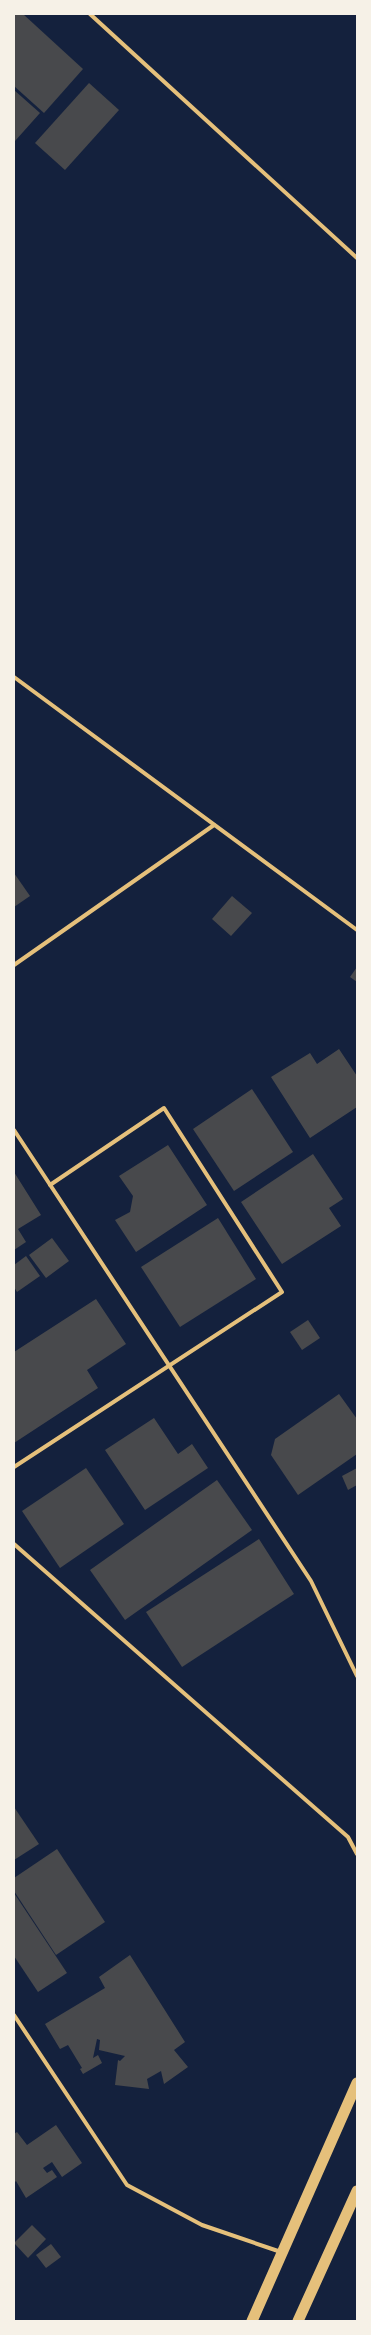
<svg xmlns="http://www.w3.org/2000/svg" width="371" height="2335" viewBox="0 0 371 2335" font-family="'Space Grotesk',sans-serif">
	<rect width="100%" height="100%" fill="#14213d"/>
	<!-- building -->
	<g fill="#48494c">
		<polygon points="14,14 23,14 83,69 44,113 14,86"/>
		<polygon points="89,83 119,110 65,170 35,143"/>
		<polygon points="14,90 40,113 15,141 14,140"/>
		<polygon points="14,873 30,896 14,907"/>
		<polygon points="232,896 252,913 231,936 212,919"/>
		<polygon points="357,967 357,982 350,977"/>
		<polygon points="339,1049 357,1076 357,1107 310,1138 271,1077 310,1053 317,1064"/>
		<polygon points="252,1089 293,1152 234,1191 193,1129"/>
		<polygon points="168,1145 207,1205 136,1252 115,1220 130,1212 133,1196 119,1176"/>
		<polygon points="313,1154 343,1199 329,1208 341,1226 282,1264 241,1202"/>
		<polygon points="14,1172 41,1215 18,1229 26,1242 14,1250"/>
		<polygon points="218,1218 256,1279 180,1327 141,1267"/>
		<polygon points="52,1238 69,1261 46,1278 29,1255"/>
		<polygon points="26,1256 40,1276 17,1292 14,1287 14,1265"/>
		<polygon points="96,1299 126,1344 87,1370 98,1388 14,1443 14,1352"/>
		<polygon points="308,1320 320,1338 302,1350 290,1332"/>
		<polygon points="339,1394 357,1419 357,1454 298,1495 271,1455 275,1439"/>
		<polygon points="154,1418 178,1454 192,1444 208,1468 145,1510 105,1450"/>
		<polygon points="86,1468 124,1524 60,1568 22,1511"/>
		<polygon points="357,1468 357,1485 348,1490 342,1476"/>
		<polygon points="217,1480 252,1530 125,1620 90,1570"/>
		<polygon points="259,1539 294,1594 182,1667 146,1612"/>
		<polygon points="14,1807 39,1844 14,1860"/>
		<polygon points="57,1849 105,1922 56,1955 14,1891 14,1878"/>
		<polygon points="14,1893 67,1973 38,1992 14,1956"/>
		<polygon points="130,1955 185,2042 174,2050 188,2067 164,2084 161,2071 147,2079 149,2089 115,2085 118,2060 120,2061 125,2056 99,2050 100,2040 97,2039 93,2058 98,2055 102,2063 83,2074 80,2069 82,2068 68,2045 60,2049 45,2024 105,1988 99,1977"/>
		<polygon points="56,2125 82,2163 62,2177 52,2162 43,2168 47,2173 52,2170 57,2177 26,2198 16,2181 14,2183 14,2134 17,2132 27,2145"/>
		<polygon points="32,2225 46,2239 28,2258 14,2243"/>
		<polygon points="51,2244 61,2257 46,2268 36,2255"/>
	</g>
	<g fill="none" stroke-linecap="round" stroke-linejoin="round">
		<!-- minor -->
		<g stroke="#e5c07b" stroke-width="4">
			<polyline points="90,14 357,258"/>
			<polyline points="14,677 357,930"/>
			<polyline points="14,965 214,825"/>
			<polyline points="14,1130 311,1581 357,1676"/>
			<polyline points="14,1467 282,1292 164,1108 50,1185"/>
			<polyline points="14,1544 348,1837 357,1854"/>
			<polyline points="14,2015 127,2185 202,2225 281,2252"/>
		</g>
		<!-- trunk -->
		<g stroke="#e5c07b" stroke-width="11">
			<polyline points="252,2321 357,2083"/>
			<polyline points="298,2321 357,2191"/>
		</g>
	</g>
	<!-- border -->
	<rect width="371" height="2335" fill="none" stroke="#f6f1e7" stroke-width="30"/>
</svg>
